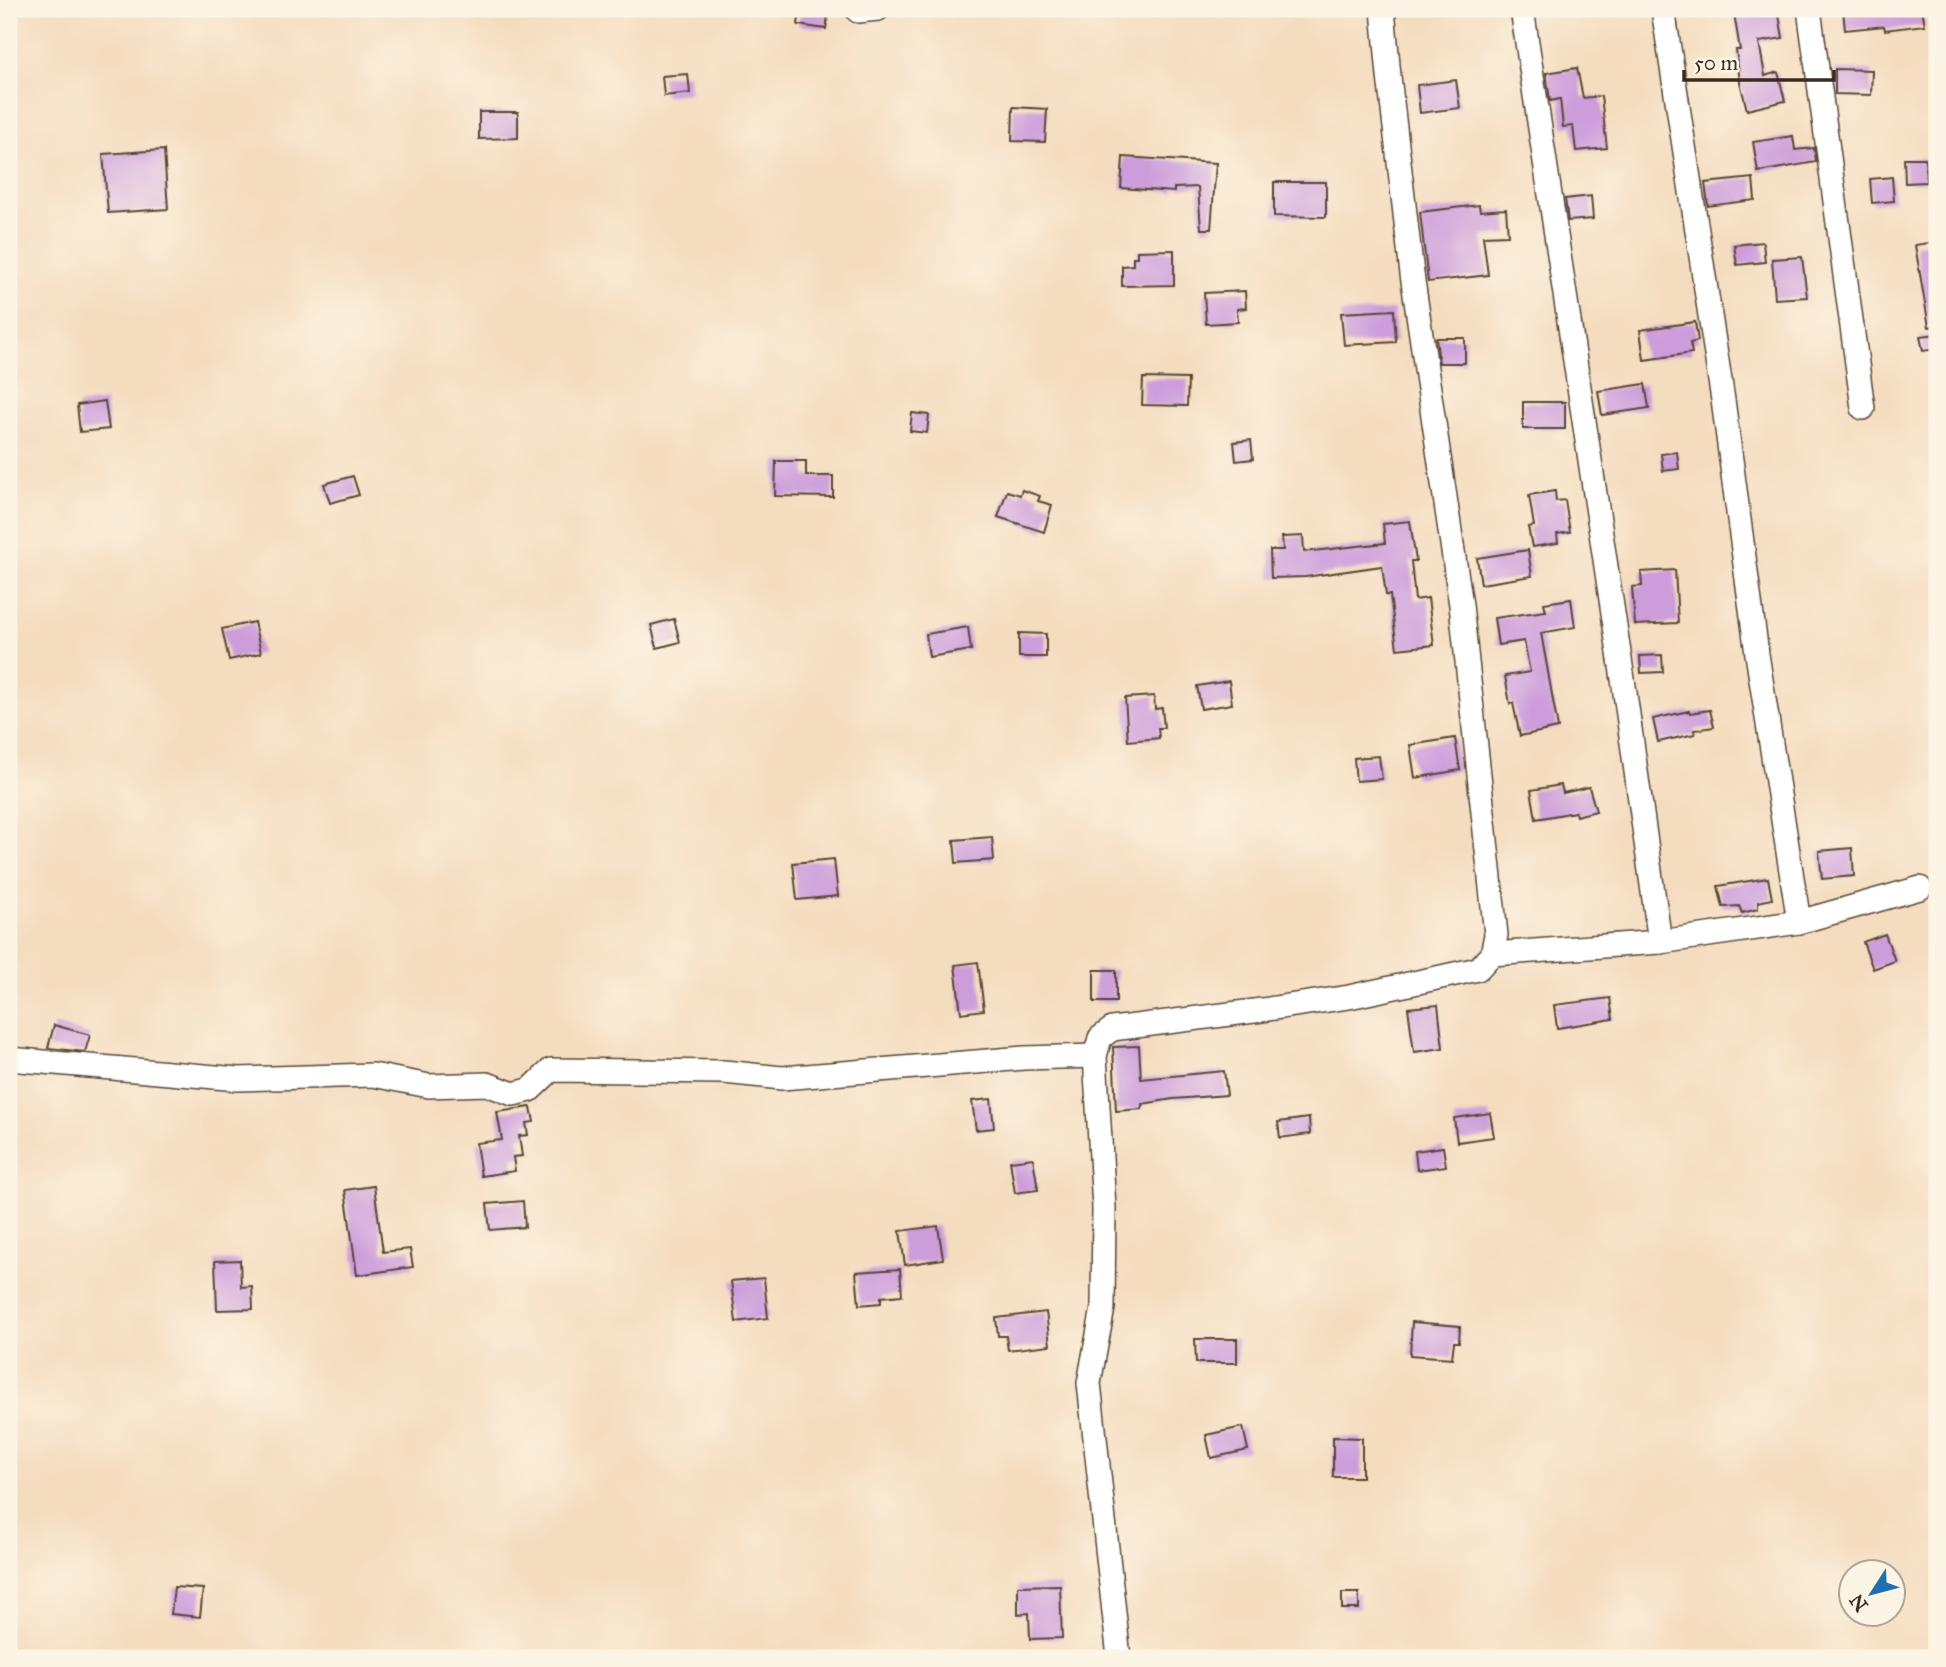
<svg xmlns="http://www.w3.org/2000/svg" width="1946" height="1667" viewBox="0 0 1946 1667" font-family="'IM FELL Great Primer',serif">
	<rect width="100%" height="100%" fill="#fcf5e5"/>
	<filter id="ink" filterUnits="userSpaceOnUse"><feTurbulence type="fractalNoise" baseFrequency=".0143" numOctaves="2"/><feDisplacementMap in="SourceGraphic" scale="14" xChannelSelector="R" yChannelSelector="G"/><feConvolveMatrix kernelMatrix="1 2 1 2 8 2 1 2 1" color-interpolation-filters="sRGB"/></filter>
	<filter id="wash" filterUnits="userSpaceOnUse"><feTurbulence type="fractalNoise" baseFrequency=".00686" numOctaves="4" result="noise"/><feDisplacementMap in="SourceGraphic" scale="28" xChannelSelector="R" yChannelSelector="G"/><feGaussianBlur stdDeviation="1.57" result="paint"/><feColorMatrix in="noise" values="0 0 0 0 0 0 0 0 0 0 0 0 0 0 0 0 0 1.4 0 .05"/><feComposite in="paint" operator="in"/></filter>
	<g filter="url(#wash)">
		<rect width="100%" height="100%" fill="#f4dcbe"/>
		<g id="blocks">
			<!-- building -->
			<g fill="#cc9cdb">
				<polygon points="800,9 829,9 826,29 798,25"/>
				<polygon points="1757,9 1778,9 1783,38 1759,42 1765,76 1778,72 1785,101 1747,110 1740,82 1736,50 1740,50 1734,13"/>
				<polygon points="1843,9 1922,9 1925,25 1885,30 1884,26 1845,30"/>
				<polygon points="1577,68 1583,98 1601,96 1607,148 1576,151 1573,126 1563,127 1560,99 1550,101 1546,73"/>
				<polygon points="1835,69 1872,70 1871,95 1835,94"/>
				<polygon points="688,74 690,93 664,96 662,76"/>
				<polygon points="1456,80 1460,108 1420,113 1417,85"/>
				<polygon points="1013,107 1047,109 1045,142 1012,141"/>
				<polygon points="479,112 518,112 518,138 479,139"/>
				<polygon points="1793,136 1795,150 1814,148 1816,162 1758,172 1753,142"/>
				<polygon points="164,150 168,209 108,213 103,154"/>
				<polygon points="1123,157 1216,163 1211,229 1201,229 1198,187 1174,188 1174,192 1121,188"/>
				<polygon points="1904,158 1925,158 1926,182 1905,183"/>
				<polygon points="1892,177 1894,201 1872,203 1870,179"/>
				<polygon points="1753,178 1755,200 1708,206 1705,183"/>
				<polygon points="1274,182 1326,182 1326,217 1274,216"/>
				<polygon points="1591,196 1593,219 1568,221 1565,199"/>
				<polygon points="1479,205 1480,211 1506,209 1508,235 1483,236 1488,275 1428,282 1420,212"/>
				<polygon points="1763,242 1765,262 1737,265 1734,245"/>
				<polygon points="1937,242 1937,326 1929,327 1915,245"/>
				<polygon points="1174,250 1174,285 1122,286 1122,266 1133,265 1133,257 1137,257 1137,251"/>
				<polygon points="1802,257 1807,297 1775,299 1772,259"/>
				<polygon points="1245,291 1246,308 1237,309 1238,322 1206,324 1204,293"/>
				<polygon points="1394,310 1396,342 1344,345 1341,313"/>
				<polygon points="1695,322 1698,341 1690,343 1692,353 1644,360 1640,330"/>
				<polygon points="1937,334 1937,349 1923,351 1920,336"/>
				<polygon points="1436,338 1465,338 1465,363 1439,363"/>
				<polygon points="1143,378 1188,379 1187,406 1142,405"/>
				<polygon points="1645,384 1649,408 1602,415 1598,391"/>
				<polygon points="105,401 109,429 80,432 77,405"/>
				<rect x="1523" y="402" width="42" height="27"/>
				<polygon points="912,413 929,415 927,433 910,431"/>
				<polygon points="1251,440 1253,459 1236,461 1234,442"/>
				<polygon points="1677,452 1679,469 1663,471 1661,454"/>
				<polygon points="776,461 806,461 806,476 833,476 833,497 775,496"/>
				<polygon points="353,476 359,495 330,503 324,484"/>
				<polygon points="1022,490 1040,496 1038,501 1052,505 1044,532 998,517 1007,491 1020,495"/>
				<polygon points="1555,491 1556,501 1565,500 1570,532 1557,534 1558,543 1532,547 1528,527 1534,526 1529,495"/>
				<polygon points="1410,521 1416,561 1411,561 1415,600 1428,598 1434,645 1397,649 1390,595 1386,595 1382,566 1305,577 1271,578 1270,550 1283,550 1282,537 1303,536 1304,552 1385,543 1383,524"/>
				<polygon points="1528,550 1532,576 1481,584 1477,558"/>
				<polygon points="1675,570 1678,623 1635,625 1632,587 1642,586 1641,572"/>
				<polygon points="1571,599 1575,627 1541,633 1558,728 1520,736 1513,703 1510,704 1505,676 1530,672 1524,641 1498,645 1494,618 1546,611 1544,603"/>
				<polygon points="674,619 680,642 657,648 651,625"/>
				<polygon points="254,622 261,653 229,660 222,629"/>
				<polygon points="968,627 971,650 929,657 926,634"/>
				<polygon points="1019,633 1046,634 1046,657 1019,657"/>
				<polygon points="1662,655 1663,672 1641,673 1640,656"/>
				<polygon points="1229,681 1232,704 1201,709 1197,686"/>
				<polygon points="1154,696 1155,709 1162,708 1164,728 1158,728 1159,738 1128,741 1125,698"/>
				<polygon points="1710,710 1714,727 1694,730 1695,734 1658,742 1653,719 1689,711 1690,713"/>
				<polygon points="1455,738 1460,770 1415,778 1410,745"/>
				<polygon points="1379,756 1382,779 1356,781 1354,758"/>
				<polygon points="1561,785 1563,793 1589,787 1596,811 1576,816 1575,812 1536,819 1531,790"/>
				<polygon points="992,837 994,860 956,863 954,840"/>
				<polygon points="1852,848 1854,876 1822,879 1819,851"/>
				<polygon points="834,859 838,896 797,900 793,863"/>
				<polygon points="1768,878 1772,899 1758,902 1758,909 1742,913 1739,906 1723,907 1718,886"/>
				<polygon points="1885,934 1895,961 1873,969 1863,942"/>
				<polygon points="978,962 984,1010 961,1013 955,965"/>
				<rect x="1094" y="970" width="22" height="32"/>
				<polygon points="1610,998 1613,1019 1557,1028 1554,1005"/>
				<polygon points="1438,1005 1443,1048 1414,1052 1408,1008"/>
				<polygon points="54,1025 90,1035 85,1052 48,1048"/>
				<polygon points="1139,1046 1141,1079 1224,1071 1227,1095 1173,1099 1142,1104 1142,1109 1116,1111 1113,1047"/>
				<polygon points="991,1099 994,1128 976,1130 972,1101"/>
				<polygon points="531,1107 534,1122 526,1123 528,1135 519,1136 522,1156 513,1157 515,1171 481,1176 476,1143 502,1140 497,1112"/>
				<polygon points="1490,1113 1494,1137 1457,1142 1454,1118"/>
				<polygon points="1309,1118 1310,1134 1280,1138 1278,1122"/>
				<polygon points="1443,1147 1446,1166 1417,1170 1415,1151"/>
				<polygon points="1033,1158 1038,1190 1015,1193 1010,1161"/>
				<polygon points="374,1186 383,1252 410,1249 413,1267 357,1275 345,1190"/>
				<polygon points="523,1201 525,1227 490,1230 487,1204"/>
				<polygon points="938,1226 943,1259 905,1265 900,1231"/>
				<polygon points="240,1260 241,1287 252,1286 253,1309 217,1310 215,1261"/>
				<polygon points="900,1269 902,1295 881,1297 881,1303 859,1305 856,1272"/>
				<polygon points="764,1278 768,1318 736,1322 731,1281"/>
				<polygon points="1046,1312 1050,1345 1008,1350 1006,1336 998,1336 996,1318"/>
				<polygon points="1412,1322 1460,1326 1459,1342 1454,1342 1452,1358 1410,1355"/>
				<polygon points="1195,1339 1237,1339 1237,1363 1196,1363"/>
				<polygon points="1243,1427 1248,1450 1211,1458 1206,1435"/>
				<polygon points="1333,1437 1362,1438 1362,1477 1333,1477"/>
				<polygon points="1060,1585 1062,1638 1030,1639 1029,1613 1018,1614 1018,1586"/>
				<polygon points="174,1587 203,1589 200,1617 171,1614"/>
				<rect x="1342" y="1593" width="17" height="16"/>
			</g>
		</g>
	</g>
	<g filter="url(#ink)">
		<use href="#blocks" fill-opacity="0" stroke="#574536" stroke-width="2"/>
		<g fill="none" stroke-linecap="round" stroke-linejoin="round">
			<!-- street casing -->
			<g stroke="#574536" stroke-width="26">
				<g id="street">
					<polyline points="1522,9 1624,686 1660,942"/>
					<polyline points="1663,9 1723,400 1757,654 1799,922"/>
					<polyline points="1809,9 1863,408"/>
					<polyline points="858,11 878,9"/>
					<polyline points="1492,954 1660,942 1799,922 1920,888"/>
					<polyline points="9,1059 238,1079 373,1075 429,1086 487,1084 513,1094 530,1090 551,1070 724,1072 782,1078 1024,1058 1095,1056"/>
					<polyline points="1119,1658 1089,1383 1103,1308 1104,1208 1095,1056 1100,1038 1112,1029 1262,1010 1349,997 1478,969 1492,954 1496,935 1461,605 1412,274 1389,76 1383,9"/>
				</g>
			</g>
			<!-- street -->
			<use href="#street" stroke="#fff" stroke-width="23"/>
		</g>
	</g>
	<!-- margin -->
	<rect width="1946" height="1667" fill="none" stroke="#fcf5e5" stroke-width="35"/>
	<!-- north arrow -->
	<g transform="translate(1872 1593) rotate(234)"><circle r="33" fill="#fcf5e5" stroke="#afa495" stroke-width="2"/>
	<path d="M0-5L12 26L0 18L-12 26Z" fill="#1f6fb2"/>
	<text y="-10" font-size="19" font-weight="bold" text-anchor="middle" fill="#3b2a1e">N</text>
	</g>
	<!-- scale -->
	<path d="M1684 70v10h150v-10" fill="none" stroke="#3b2a1e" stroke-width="3.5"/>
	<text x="1694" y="70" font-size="21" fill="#3b2a1e" stroke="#fcf5e5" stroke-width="5" paint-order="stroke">50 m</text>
</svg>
